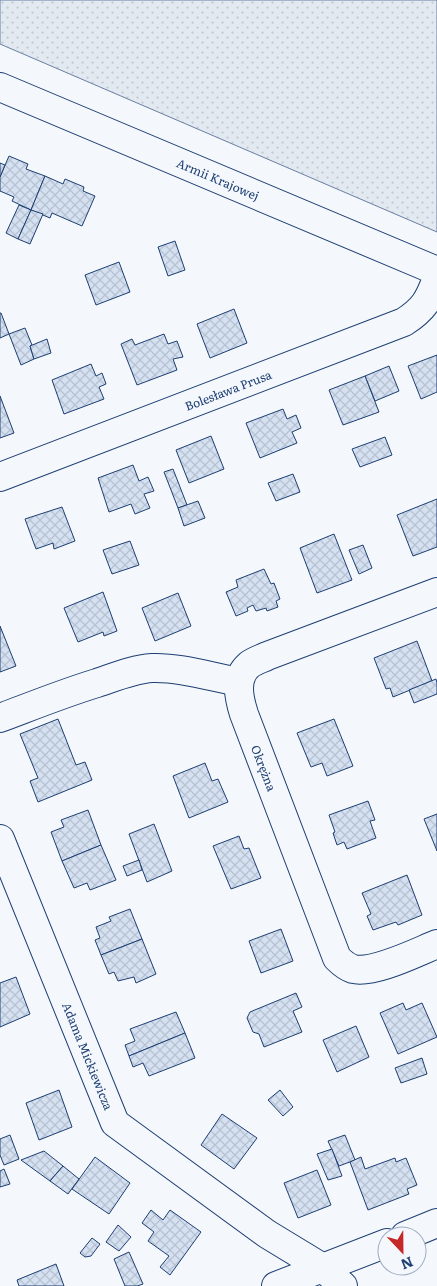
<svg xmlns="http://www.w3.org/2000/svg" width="437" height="1286" viewBox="0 0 437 1286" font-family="Literata,serif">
	<defs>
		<pattern id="grass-dots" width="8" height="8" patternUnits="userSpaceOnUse" patternTransform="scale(1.25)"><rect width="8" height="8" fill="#e3e9f0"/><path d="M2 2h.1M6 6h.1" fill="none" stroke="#c2c9d1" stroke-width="1.8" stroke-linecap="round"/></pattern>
		<pattern id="building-cross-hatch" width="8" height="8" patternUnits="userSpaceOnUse" patternTransform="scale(1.25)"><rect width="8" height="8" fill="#d5e0f0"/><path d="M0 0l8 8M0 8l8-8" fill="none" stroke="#b6c1d1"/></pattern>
	</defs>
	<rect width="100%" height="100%" fill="#f4f7fb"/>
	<!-- grass -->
	<polygon fill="url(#grass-dots)" stroke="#687fa3" points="0,0 437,0 437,232 0,44"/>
	<!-- building -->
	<g fill="url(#building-cross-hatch)" stroke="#1d3f73">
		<polygon points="9,156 28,164 26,169 45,176 31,210 12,201 14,197 0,191 0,177"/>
		<polygon points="0,163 5,165 0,177"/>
		<polygon points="45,176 63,184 65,179 84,187 83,191 95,196 82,226 52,213 50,218 31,210"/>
		<polygon points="19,205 31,210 18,239 6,233"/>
		<polygon points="31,210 43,214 30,244 18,239"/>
		<polygon points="175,241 185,270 168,276 158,247"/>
		<polygon points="119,262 130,292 96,305 85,275"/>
		<polygon points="234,309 247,343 210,358 197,324"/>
		<polygon points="0,313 1,313 9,334 0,338"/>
		<polygon points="25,328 32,345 30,346 34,359 21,365 9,334"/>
		<polygon points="164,334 168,344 177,341 183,357 173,359 177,370 137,385 121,344 132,339 135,345"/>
		<polygon points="47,339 51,353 34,359 30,346"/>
		<polygon points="437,355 437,392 421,399 408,366"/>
		<polygon points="91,364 96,376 102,373 106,384 99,387 104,399 64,414 52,380"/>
		<polygon points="389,366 399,391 375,401 365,376"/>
		<polygon points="365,376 379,412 343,425 329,390"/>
		<polygon points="0,396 14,433 0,438"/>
		<polygon points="283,409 287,419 296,415 301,428 292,432 297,443 260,458 246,423"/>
		<polygon points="211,436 224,469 189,483 176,450"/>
		<polygon points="385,437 392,455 360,467 352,449"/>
		<polygon points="133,465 139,481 148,477 154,491 144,494 150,508 135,514 131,504 109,512 98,478"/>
		<polygon points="173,469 187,505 178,508 164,472"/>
		<polygon points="293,474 300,492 276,501 268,483"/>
		<polygon points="437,499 437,547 413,556 397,515"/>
		<polygon points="198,501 205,518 184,526 178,508"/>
		<polygon points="62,507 75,541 54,549 53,543 36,549 25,519"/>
		<polygon points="334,534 352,580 317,593 300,548"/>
		<polygon points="130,541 139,565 112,574 103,550"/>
		<polygon points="363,545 372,568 359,574 349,550"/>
		<polygon points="264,569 271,584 274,583 280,599 276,601 278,607 267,611 266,608 256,611 253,605 247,608 248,611 236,616 226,592 238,587 236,580"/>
		<polygon points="103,592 117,631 104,636 103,632 78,642 64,608"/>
		<polygon points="178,593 191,626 155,641 142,608"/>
		<polygon points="0,626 16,666 0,672"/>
		<polygon points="417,641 432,681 393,697 390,688 386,689 374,658"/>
		<polygon points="436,679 437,683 437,694 414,703 409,690"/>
		<polygon points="58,719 76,765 85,762 92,780 38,802 30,781 38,778 20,734"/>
		<polygon points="334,719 353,766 327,776 322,763 311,767 297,733"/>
		<polygon points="205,763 212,781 218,779 228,802 189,818 173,776"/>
		<polygon points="368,801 375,820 370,821 376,838 347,849 344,842 337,845 333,833 335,832 329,815"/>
		<polygon points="88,810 101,845 62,861 51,832 64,827 61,820"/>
		<polygon points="437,814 437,851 424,819"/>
		<polygon points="154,824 172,871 147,882 129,834"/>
		<polygon points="239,836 244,849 249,848 261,878 231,889 213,846"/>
		<polygon points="101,845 116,880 90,890 87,883 74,888 62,861"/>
		<polygon points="139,860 142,870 127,876 123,866"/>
		<polygon points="407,875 422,915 398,925 396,922 373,930 367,916 371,914 362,893"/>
		<polygon points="130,909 142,939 101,955 95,940 100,938 96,927 111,921 109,917"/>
		<polygon points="281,929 293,961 261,973 249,941"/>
		<polygon points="142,939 156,974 136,983 134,977 118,981 114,972 109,974 101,955"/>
		<polygon points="16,977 30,1014 0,1027 0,983"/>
		<polygon points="296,993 302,1007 293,1011 302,1032 264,1047 259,1034 253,1032 247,1018 250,1012"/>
		<polygon points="403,1003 406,1010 422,1003 437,1037 398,1054 380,1013"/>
		<polygon points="176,1012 185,1033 129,1056 125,1045 135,1041 130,1029"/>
		<polygon points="356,1026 369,1057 337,1072 323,1040"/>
		<polygon points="185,1033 195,1058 149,1076 143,1063 133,1067 129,1056"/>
		<polygon points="422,1058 427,1074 401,1083 395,1068"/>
		<polygon points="59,1090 72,1127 39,1140 26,1103"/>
		<polygon points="280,1090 293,1107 283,1116 268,1100"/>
		<polygon points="222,1114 257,1138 234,1169 201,1145"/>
		<polygon points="10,1135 19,1159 4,1165 0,1155 0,1139"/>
		<polygon points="345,1135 355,1160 339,1166 328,1141"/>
		<polygon points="332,1149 342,1176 328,1180 317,1154"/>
		<polygon points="44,1151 63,1166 50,1181 21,1160"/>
		<polygon points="95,1157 130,1183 109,1214 72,1189"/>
		<polygon points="361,1157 365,1169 395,1158 396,1162 406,1158 417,1185 407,1189 409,1194 368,1210 350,1162"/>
		<polygon points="63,1166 79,1179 68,1194 50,1181"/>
		<polygon points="4,1169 10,1184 0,1187 0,1171"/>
		<polygon points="317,1170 331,1205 298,1218 284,1183"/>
		<polygon points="151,1210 163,1220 170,1210 201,1232 170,1275 160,1267 169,1256 148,1241 154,1232 142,1223"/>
		<polygon points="118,1225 131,1237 119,1251 106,1242"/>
		<polygon points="92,1238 100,1244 91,1256 85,1257 80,1253"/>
		<polygon points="129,1252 143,1284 137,1286 125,1286 114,1259"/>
		<polygon points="56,1264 64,1286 19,1286 17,1280"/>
	</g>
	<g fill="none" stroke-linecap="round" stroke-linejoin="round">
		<!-- minor casing -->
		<g stroke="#1d3f73" stroke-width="30">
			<g id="minor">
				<polyline points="0,87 437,271"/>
				<path d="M0 477 404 322C424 309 429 300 437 278"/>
				<path d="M437 592 267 656C261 659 254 661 249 665 234 678 239 698 244 714L337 958C341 962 347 967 353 969 374 974 417 952 437 944"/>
				<path d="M0 718C32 706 64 693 97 683 115 677 134 669 152 668 180 667 211 677 239 682"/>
				<polyline points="0,839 115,1123 267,1234 323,1268 343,1286"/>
				<polyline points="405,1236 437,1223"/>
				<polyline points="276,1286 387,1243"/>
			</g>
		</g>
		<!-- minor -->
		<use href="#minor" stroke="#f4f7fb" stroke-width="28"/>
	</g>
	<g text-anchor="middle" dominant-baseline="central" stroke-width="4" stroke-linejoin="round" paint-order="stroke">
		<!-- street labels -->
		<g font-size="12" fill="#1d3f73" stroke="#f4f7fb">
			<text transform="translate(218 179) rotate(23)">Armii Krajowej</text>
			<text transform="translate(228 390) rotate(-21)">Bolesława Prusa</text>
			<text transform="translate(264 768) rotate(69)">Okrężna</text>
			<text transform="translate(88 1056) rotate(68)">Adama Mickiewicza</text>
		</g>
	</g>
	<!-- north arrow -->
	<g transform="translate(402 1251) rotate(158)"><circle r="24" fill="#f4f7fb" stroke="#9eadc5"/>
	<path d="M0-4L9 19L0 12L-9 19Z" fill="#c62828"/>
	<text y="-8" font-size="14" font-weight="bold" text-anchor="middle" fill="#1d3f73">N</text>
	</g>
</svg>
